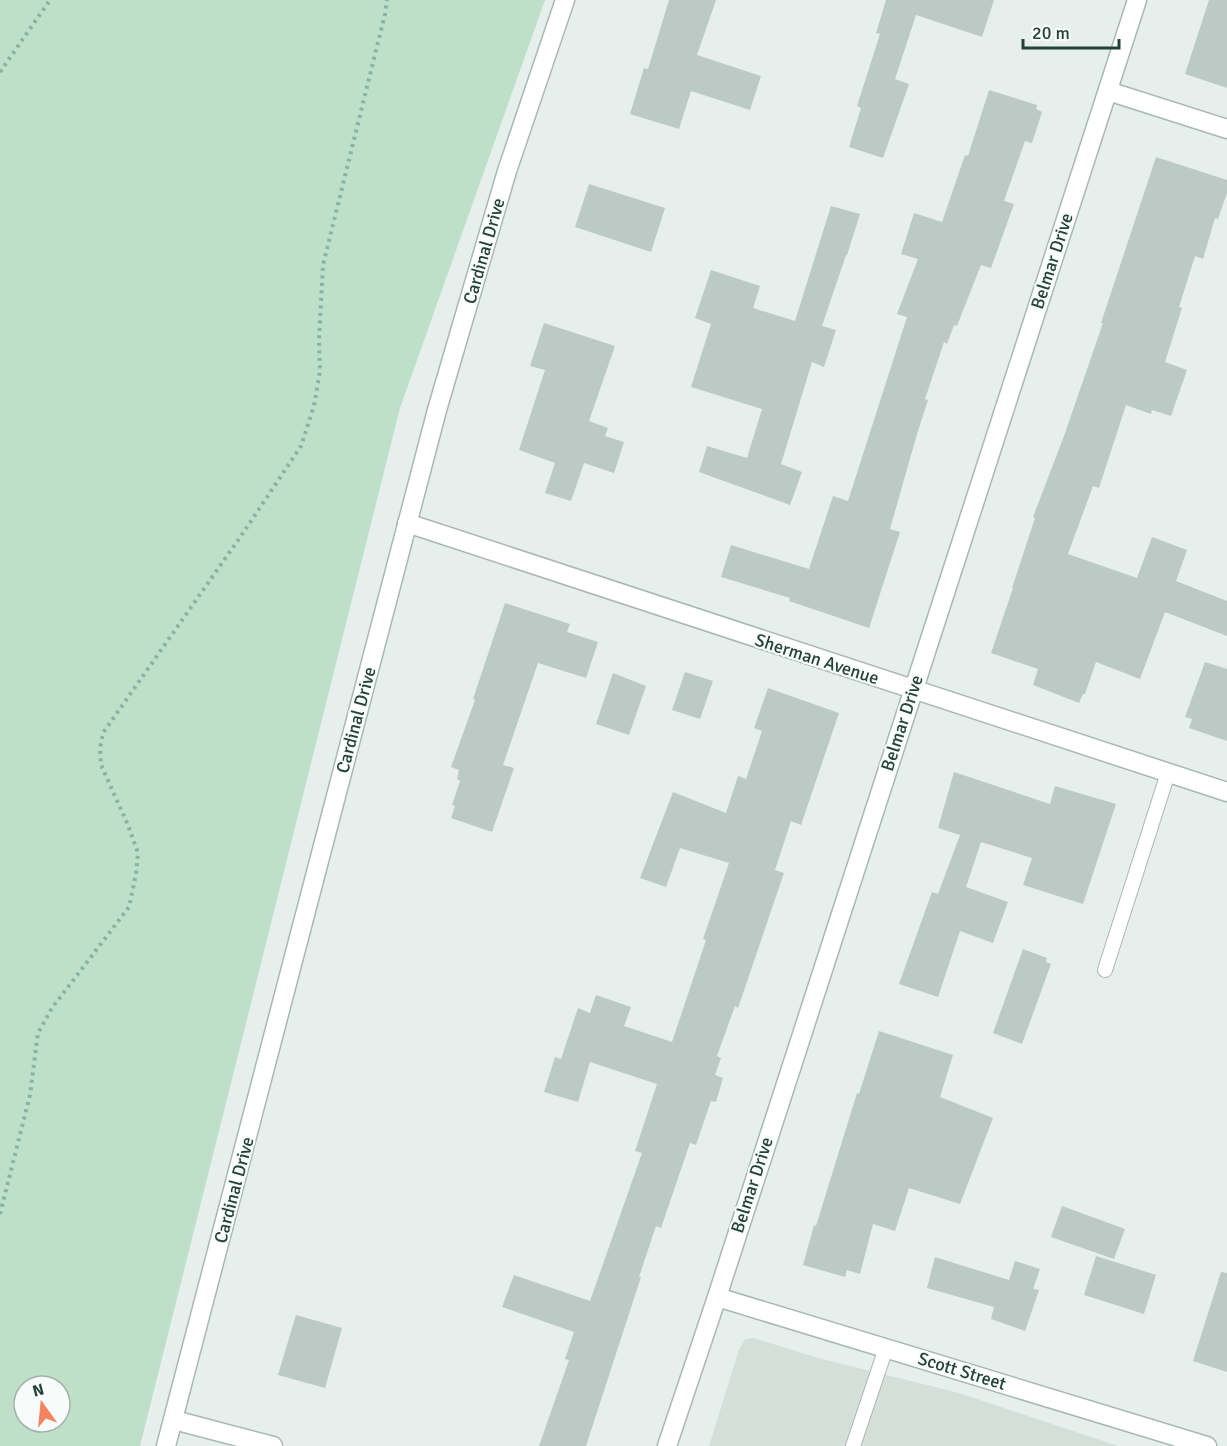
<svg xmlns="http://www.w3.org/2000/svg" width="1227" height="1446" viewBox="0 0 1227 1446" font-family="Signika,sans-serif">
	<rect width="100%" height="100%" fill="#e6efeb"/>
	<!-- built -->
	<polygon fill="#d4dfda" points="754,1338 818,1358 959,1393 1118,1446 709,1446 739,1350 745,1339"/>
	<!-- green -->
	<path fill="#bfe0c8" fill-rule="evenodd" d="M0 0H545L400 408 140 1446H0ZM24 1386H60V1422H24Z"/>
	<!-- building -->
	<g fill="#bbcac4">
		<polygon points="669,0 716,0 697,55 761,76 750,110 691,91 679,129 630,114 644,68 648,69"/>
		<polygon points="886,0 994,0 982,37 916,15 895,79 909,84 883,158 849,147 861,108 857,106 880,34 876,33"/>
		<polygon points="1209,0 1227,0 1227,88 1185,74"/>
		<polygon points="989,90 1037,105 1036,109 1042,112 1032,143 1025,141 1004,201 1014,204 991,268 981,265 957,326 954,325 947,344 944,342 925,399 928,400 917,434 890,529 900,532 869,628 789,601 790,598 721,577 731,545 809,569 833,496 848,501 907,317 897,314 918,259 901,254 914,213 942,222 965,155 968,156"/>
		<polygon points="1156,157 1227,180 1227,193 1218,219 1215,218 1203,259 1195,256 1179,307 1182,308 1165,362 1187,370 1171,416 1152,410 1151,414 1126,405 1099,488 1093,486 1068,554 1137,578 1152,537 1187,550 1176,581 1227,601 1227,636 1165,612 1140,679 1096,662 1085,694 1083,694 1079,703 1033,685 1038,669 991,653 1013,588 1012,588 1035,518 1033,517 1064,436 1103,323 1101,323"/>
		<polygon points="589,184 665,208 651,252 575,227"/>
		<polygon points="831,206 860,214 847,255 846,255 822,326 836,330 824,367 812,362 781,464 802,472 790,505 699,472 707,446 747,458 762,409 691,387 711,324 695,318 711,270 760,286 753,308 795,321"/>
		<polygon points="544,323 615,346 589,421 608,428 605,436 624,442 614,473 584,463 571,501 545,493 555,463 519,450 545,370 530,366"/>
		<polygon points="505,603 570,624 567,632 598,642 586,678 538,663 503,765 514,768 492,832 451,818 455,806 452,805 460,781 457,779 459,770 451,767 475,700 473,699"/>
		<polygon points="1205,662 1227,669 1227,741 1189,728 1192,719 1185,717"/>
		<polygon points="685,672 713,681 700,719 672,710"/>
		<polygon points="613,673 646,686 629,735 596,724"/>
		<polygon points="768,688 839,713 801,825 791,821 775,870 784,873 738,1008 735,1006 717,1056 721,1058 715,1075 723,1078 716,1102 711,1101 696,1145 690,1143 661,1228 656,1226 639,1277 641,1277 586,1446 539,1446 569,1360 565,1359 574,1332 502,1307 514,1275 590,1301 642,1153 635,1151 657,1084 590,1062 578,1102 544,1092 555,1057 561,1059 578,1008 590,1013 596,995 631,1007 624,1026 672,1042 706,940 703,939 729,863 680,848 666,887 640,878 673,792 726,813 738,776 746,779 762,731 754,728"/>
		<polygon points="954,772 1050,804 1055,786 1116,804 1083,904 1023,885 1032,858 981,842 966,887 1008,902 993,943 960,931 938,997 899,984 932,892 938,894 960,835 938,828"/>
		<polygon points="1023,949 1047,958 1046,962 1051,964 1022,1044 993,1033"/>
		<polygon points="879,1031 953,1055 940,1097 993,1118 960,1204 909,1188 895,1231 873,1224 860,1274 847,1270 845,1277 803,1265 814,1225 816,1226 857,1093 859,1094"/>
		<polygon points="1062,1206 1125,1229 1114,1259 1051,1237"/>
		<polygon points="1096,1256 1156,1275 1144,1314 1084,1295"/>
		<polygon points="935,1257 1009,1280 1015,1261 1040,1269 1033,1289 1039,1290 1025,1331 991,1319 994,1307 927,1288"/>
		<polygon points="1221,1272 1227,1273 1227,1372 1193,1361"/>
		<polygon points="296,1315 342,1328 325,1388 278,1375"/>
	</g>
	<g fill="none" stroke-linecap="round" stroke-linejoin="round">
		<!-- service casing -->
		<g stroke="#a8b8b2" stroke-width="16">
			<g id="service">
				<polyline points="1105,970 1168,773"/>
				<polyline points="853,1446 886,1348"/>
			</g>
		</g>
		<!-- minor casing -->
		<g stroke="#a8b8b2" stroke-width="21">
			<g id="minor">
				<polyline points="1108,91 1227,129"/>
				<polyline points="407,523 1227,792"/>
				<polyline points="717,1297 1207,1446"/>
				<polyline points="174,1420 273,1446"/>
				<polyline points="166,1446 437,410 507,171 565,0"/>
				<polyline points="667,1446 717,1297 1137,0"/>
			</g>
		</g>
		<!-- path -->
		<g stroke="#86b3a5" stroke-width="4" stroke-dasharray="3 4.5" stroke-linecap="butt">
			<polyline points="0,72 50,0"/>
			<polyline points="0,1214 30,1095 38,1033 52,1008 129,907 136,874 138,853 128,825 101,765 100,748 103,733 243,533 301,446 314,406 320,371 319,340 323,265 385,14 387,0"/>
		</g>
		<!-- service -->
		<use href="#service" stroke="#fff" stroke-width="14"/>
		<!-- minor -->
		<use href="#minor" stroke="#fff" stroke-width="18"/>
	</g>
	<g text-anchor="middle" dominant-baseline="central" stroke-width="4.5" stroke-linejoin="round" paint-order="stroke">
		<!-- street labels -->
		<g font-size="18" fill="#24423a" stroke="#f7fbf9">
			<text transform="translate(484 251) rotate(-74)">Cardinal Drive</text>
			<text transform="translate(1052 261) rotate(-72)">Belmar Drive</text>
			<text transform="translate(817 659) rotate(18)">Sherman Avenue</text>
			<text transform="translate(356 720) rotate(-75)">Cardinal Drive</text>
			<text transform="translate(902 723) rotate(-72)">Belmar Drive</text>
			<text transform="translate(752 1185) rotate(-72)">Belmar Drive</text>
			<text transform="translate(234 1190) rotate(-75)">Cardinal Drive</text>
			<text transform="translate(962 1371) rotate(17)">Scott Street</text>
		</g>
	</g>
	<!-- north arrow -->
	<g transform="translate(42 1404) rotate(345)"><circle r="28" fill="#f7fbf9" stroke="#a3b1ad" stroke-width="1.5"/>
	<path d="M0-4.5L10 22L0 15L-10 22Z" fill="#f4845f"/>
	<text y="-9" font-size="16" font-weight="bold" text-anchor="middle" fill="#24423a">N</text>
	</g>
	<!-- scale -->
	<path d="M1023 39v9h96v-9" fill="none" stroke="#24423a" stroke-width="3"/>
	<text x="1032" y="39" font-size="18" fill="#24423a" stroke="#f7fbf9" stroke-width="4.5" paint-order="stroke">20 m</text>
</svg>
